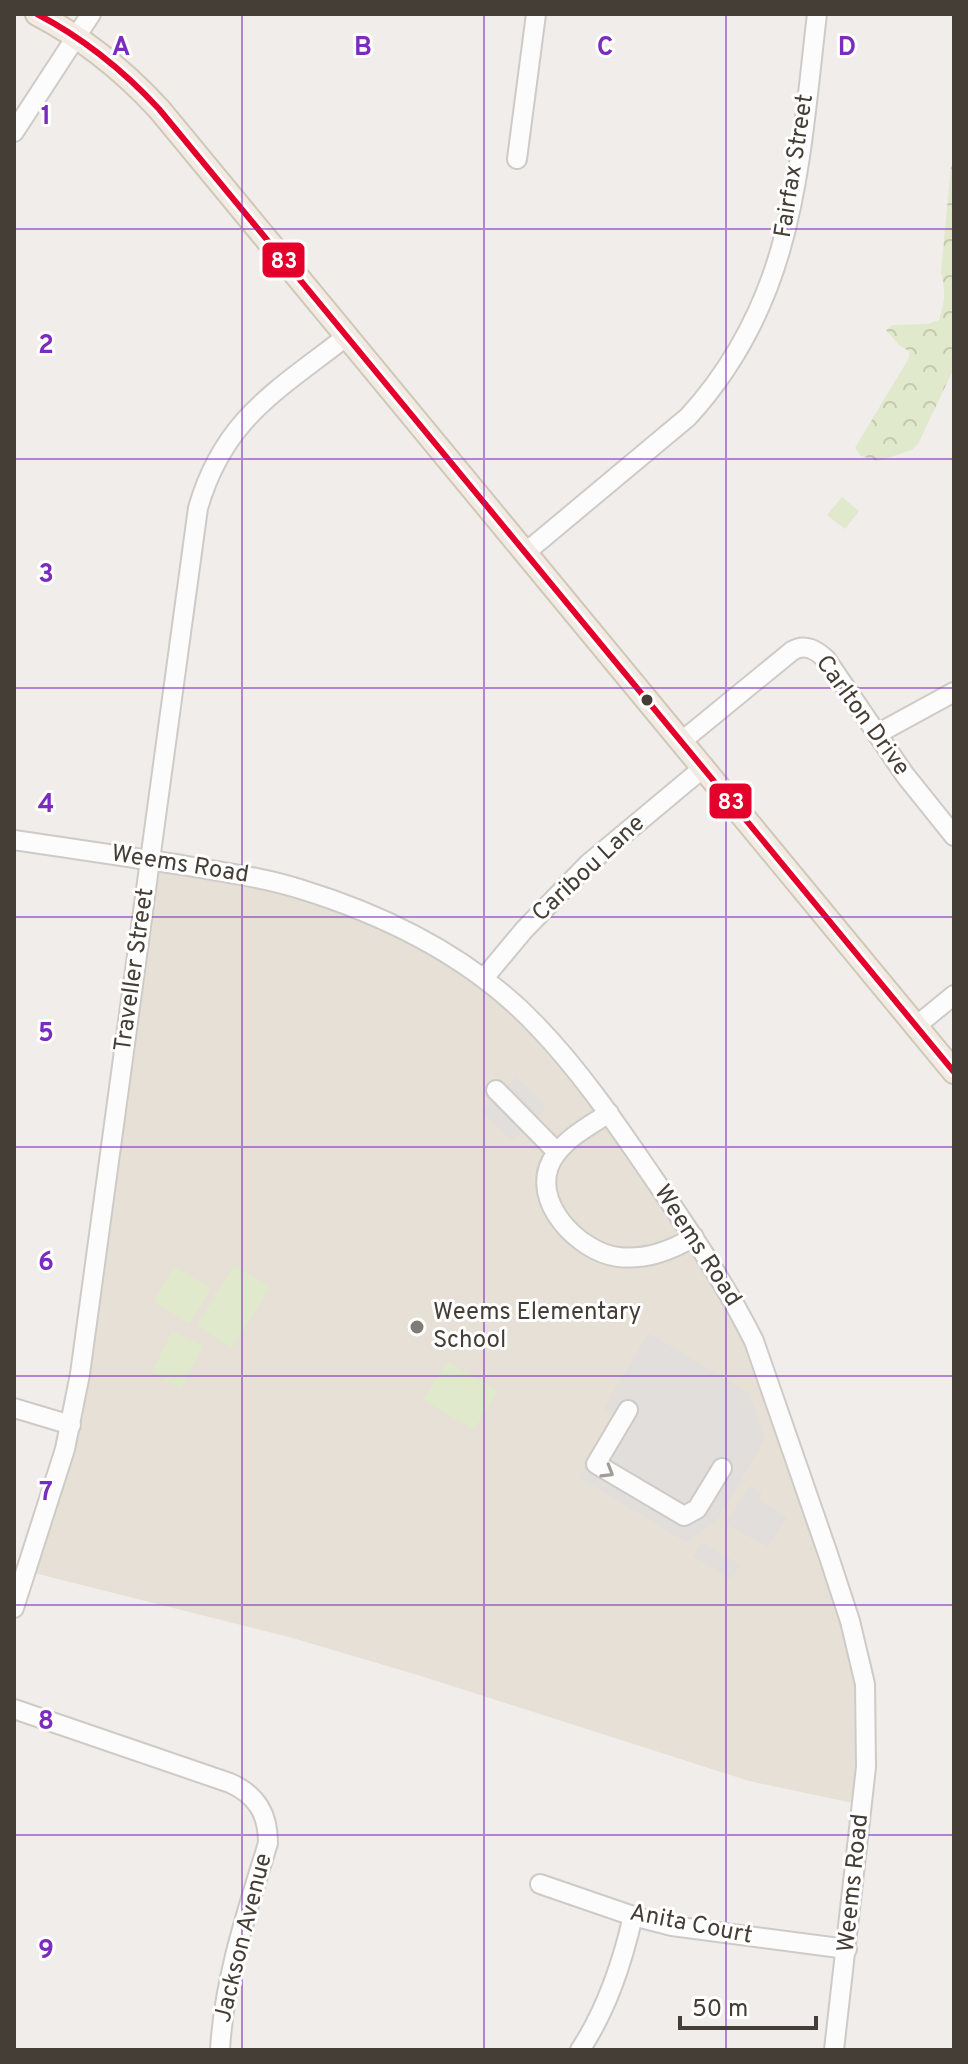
<svg xmlns="http://www.w3.org/2000/svg" width="968" height="2064" viewBox="0 0 968 2064" font-family="Overpass,sans-serif">
	<defs>
		<pattern id="forest-crowns" width="20" height="18" patternUnits="userSpaceOnUse" patternTransform="scale(2)"><rect width="20" height="18" fill="#e0e9cb"/><path d="M2 6a3 3 0 1 1 6 0M12 15a3 3 0 1 1 6 0" fill="none" stroke="#c2c9af"/></pattern>
	</defs>
	<rect width="100%" height="100%" fill="#f0edea"/>
	<!-- education -->
	<polygon fill="#e6e0d6" points="150,861 258,877 386,922 537,1026 726,1289 865,1684 862,1805 749,1781 421,1676 289,1637 26,1571 65,1449"/>
	<!-- forest -->
	<path fill="url(#forest-crowns)" d="M954 161V368L918 444 912 450 878 461 861 456 855 448 909 358V351L900 346 886 330 893 325 928 324 939 320C945 303 946 290 941 273L951 166Z"/>
	<!-- green -->
	<g fill="#e0e9cb">
		<polygon points="842,497 859,511 845,529 827,515"/>
		<polygon points="234,1265 270,1287 232,1348 197,1326"/>
		<polygon points="174,1266 211,1288 190,1324 157,1304 156,1297"/>
		<polygon points="172,1331 203,1346 181,1388 151,1373"/>
		<polygon points="447,1361 498,1391 474,1430 423,1400"/>
	</g>
	<!-- parking -->
	<g fill="#e1dedb">
		<polygon points="517,1077 546,1108 512,1141 482,1110"/>
		<polygon points="649,1333 749,1393 765,1439 716,1522 686,1542 579,1477 616,1417 603,1409"/>
		<polygon points="750,1486 762,1493 759,1500 787,1517 768,1547 726,1524"/>
		<polygon points="702,1542 740,1565 731,1579 693,1556"/>
	</g>
	<g fill="none" stroke-linecap="round" stroke-linejoin="round">
		<!-- minor casing -->
		<g stroke="#cecbc7" stroke-width="22">
			<g id="minor">
				<polyline points="14,132 91,14"/>
				<polyline points="517,159 536,14"/>
				<path d="M525 553 688 417C796 299 799 165 817 14"/>
				<polyline points="877,734 954,692"/>
				<path d="M682 741 792 651C805 643 816 650 826 659L905 775 954 836"/>
				<path d="M14 840C70 848 126 857 182 865 221 872 262 877 300 889 388 916 475 960 538 1027 582 1073 617 1125 652 1176 689 1230 725 1283 754 1341L828 1554 850 1621 865 1684 866 1767 834 2050"/>
				<polyline points="484,978 524,930 588,864 703,768"/>
				<polyline points="916,1026 954,995"/>
				<polyline points="496,1090 557,1152"/>
				<path d="M609 1113C589 1126 564 1139 552 1160 529 1201 579 1252 618 1257 646 1260 670 1251 694 1237"/>
				<polyline points="14,1408 71,1425"/>
				<polyline points="628,1410 596,1464 684,1516 697,1509 722,1468"/>
				<path d="M14 1608 65 1449 80 1374 198 508C224 418 277 391 347 336"/>
				<path d="M14 1709 230 1783C257 1795 268 1814 268 1843 247 1912 224 1978 220 2050"/>
				<polyline points="540,1884 633,1916 672,1926 847,1949"/>
				<path d="M580 2050C607 2009 622 1964 633 1916"/>
			</g>
		</g>
		<!-- major casing -->
		<g stroke="#d1c7b8" stroke-width="26">
			<path id="major" d="M37 14C85 39 123 70 159 109L954 1072"/>
		</g>
		<!-- minor -->
		<use href="#minor" stroke="#fdfcfc" stroke-width="18"/>
		<!-- major -->
		<use href="#major" stroke="#f1ebe4" stroke-width="22"/>
		<!-- bus-1 casing -->
		<g stroke="#fff" stroke-width="12">
			<path id="bus-1" d="M37 14C85 39 123 70 159 109L954 1072"/>
		</g>
		<!-- bus-1 -->
		<use href="#bus-1" stroke="#e4002b" stroke-width="6"/>
	</g>
	<!-- one-way arrows -->
	<defs><path id="oneway-chevron" d="M-2-3.5L2.5 0L-2 3.5" fill="none" stroke-width="1.6" stroke-linecap="round" stroke-linejoin="round" transform="scale(2)"/></defs>
	<use stroke="#a19d9a" href="#oneway-chevron" transform="translate(608 1472) rotate(31)"/>
	<!-- grid -->
	<path fill="none" stroke="#7b2cbf" stroke-width="2" stroke-opacity="0.55" d="M242 14V2050M484 14V2050M726 14V2050M14 229H954M14 459H954M14 688H954M14 917H954M14 1147H954M14 1376H954M14 1605H954M14 1835H954"/>
	<!-- markers -->
	<circle fill="#453e37" stroke="#fff" stroke-width="3" cx="647" cy="700" r="7"/>
	<circle fill="#817b76" stroke="#fff" stroke-width="3" cx="417" cy="1327" r="8"/>
	<g text-anchor="middle" dominant-baseline="central" stroke-width="6" stroke-linejoin="round" paint-order="stroke">
		<!-- street labels -->
		<g font-size="24" fill="#453e37" stroke="#fff">
			<text transform="translate(795 166) rotate(-81)">Fairfax Street</text>
			<text transform="translate(862 716) rotate(54)">Carlton Drive</text>
			<text transform="translate(180 865) rotate(9)">Weems Road</text>
			<text transform="translate(589 869) rotate(-43)">Caribou Lane</text>
			<text transform="translate(135 970) rotate(-82)">Traveller Street</text>
			<text transform="translate(697 1246) rotate(57)">Weems Road</text>
			<text transform="translate(854 1883) rotate(-84)">Weems Road</text>
			<text transform="translate(691 1925) rotate(11)">Anita Court</text>
			<text transform="translate(244 1938) rotate(-76)">Jackson Avenue</text>
		</g>
		<!-- poi labels -->
		<g font-size="24" fill="#453e37" stroke="#fff" text-anchor="start">
			<text x="433" y="1313">Weems Elementary<tspan x="433" dy="28">School</tspan></text>
		</g>
	</g>
	<g font-size="26" text-anchor="middle" font-weight="bold" fill="#7b2cbf" stroke="#fff" stroke-width="6" stroke-linejoin="round" paint-order="stroke">
		<text x="121" y="55">A</text>
		<text x="363" y="55">B</text>
		<text x="605" y="55">C</text>
		<text x="847" y="55">D</text>
		<text x="46" y="124">1</text>
		<text x="46" y="353">2</text>
		<text x="46" y="582">3</text>
		<text x="46" y="812">4</text>
		<text x="46" y="1041">5</text>
		<text x="46" y="1270">6</text>
		<text x="46" y="1500">7</text>
		<text x="46" y="1729">8</text>
		<text x="46" y="1958">9</text>
	</g>
	<g stroke="#fff" stroke-width="3">
		<rect x="261" y="241" width="45" height="38" rx="8" fill="#e4002b"/>
		<rect x="708" y="782" width="45" height="38" rx="8" fill="#e4002b"/>
	</g>
	<g font-size="22" text-anchor="middle" font-weight="bold" fill="#fff">
		<text x="284" y="268">83</text>
		<text x="731" y="809">83</text>
	</g>
	<!-- border -->
	<rect width="968" height="2064" fill="none" stroke="#453e37" stroke-width="32"/>
	<!-- scale -->
	<path d="M680 2016v12h136v-12" fill="none" stroke="#453e37" stroke-width="4"/>
	<text x="692" y="2016" font-size="24" fill="#453e37" stroke="#ffffff" stroke-width="6" paint-order="stroke">50 m</text>
</svg>
